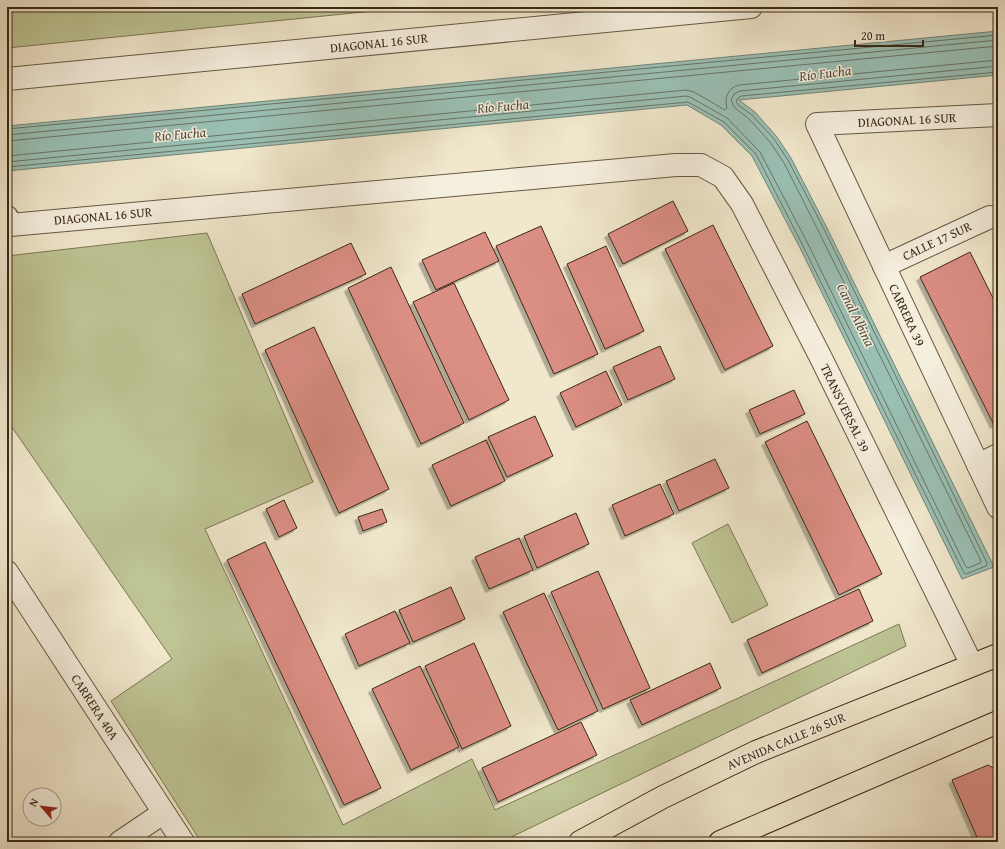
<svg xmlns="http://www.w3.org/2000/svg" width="1005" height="849" viewBox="0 0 1005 849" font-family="'Gentium Book Plus',serif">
	<defs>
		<filter id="shadow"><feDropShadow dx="-3.5" dy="3.5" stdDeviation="0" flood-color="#0004"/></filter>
	</defs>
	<rect width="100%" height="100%" fill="#f0e7cc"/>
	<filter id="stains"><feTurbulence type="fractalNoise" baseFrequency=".005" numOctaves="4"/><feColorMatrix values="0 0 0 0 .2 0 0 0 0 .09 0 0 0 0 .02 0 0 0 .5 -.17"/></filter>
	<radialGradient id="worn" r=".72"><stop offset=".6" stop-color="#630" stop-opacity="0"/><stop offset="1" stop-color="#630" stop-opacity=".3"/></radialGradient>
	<!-- green -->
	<g fill="#bec494" stroke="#7c7655">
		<polygon points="7,7 413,7 7,48"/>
		<polygon points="207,233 313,482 205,529 343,825 472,759 495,810 899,624 906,646 501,842 201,842 111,701 172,659 7,420 7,256"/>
		<polygon points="728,524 768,605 732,623 692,543"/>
	</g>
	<!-- water -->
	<polygon fill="#9ac0b5" stroke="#748375" points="998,31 998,75 739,100 755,112 777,137 791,158 827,228 994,567 962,579 800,248 752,156 721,125 687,105 7,171 7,126"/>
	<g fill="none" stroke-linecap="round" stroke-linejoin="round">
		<!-- shore -->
		<g stroke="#6a7466" stroke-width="1">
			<polyline points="7,129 998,35"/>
			<polyline points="7,135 998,40"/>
			<polyline points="7,141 998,46"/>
			<path d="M7 156 686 90 694 92 725 110 727 108C724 97 728 88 739 85L998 60"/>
			<polyline points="7,162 686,96 690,97 727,118 760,152 808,244 966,567 968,568 980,563 981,561 819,232 784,163 770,142 749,119 734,107 731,100 734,94 740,91 998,66"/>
			<polyline points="7,167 688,102 724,122 756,154 803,246 964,573 966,574 986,566 987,563 824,229 788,160 774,139 752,115 738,105 736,101 738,98 741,96 998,72"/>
		</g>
	</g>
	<!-- building -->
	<g fill="#db8e84" stroke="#3a2816" filter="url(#shadow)">
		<polygon points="673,201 688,231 623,264 608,234"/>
		<polygon points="713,225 773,346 725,370 665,249"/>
		<polygon points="541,226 598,354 554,374 496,246"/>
		<polygon points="485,232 499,261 436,290 422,260"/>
		<polygon points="351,243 366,274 255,324 242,294"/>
		<polygon points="606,246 644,331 605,349 567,264"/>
		<polygon points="970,252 998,308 998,423 994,425 920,277"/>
		<polygon points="391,267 464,423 421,444 348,288"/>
		<polygon points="454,283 509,400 469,420 413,302"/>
		<polygon points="314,327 389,489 339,513 265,350"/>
		<polygon points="660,346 675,379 628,400 613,367"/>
		<polygon points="606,371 622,405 576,427 560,393"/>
		<polygon points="794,390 805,414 760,434 749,410"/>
		<polygon points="535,416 553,456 507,477 488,437"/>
		<polygon points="807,421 882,574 839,595 765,442"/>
		<polygon points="486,440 505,481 451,506 432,465"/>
		<polygon points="715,459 729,488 679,511 666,481"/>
		<polygon points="660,484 674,514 625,536 612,505"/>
		<polygon points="284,500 297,528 279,537 266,509"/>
		<polygon points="382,509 387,522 363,531 358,517"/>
		<polygon points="576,513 589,544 537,568 524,536"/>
		<polygon points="519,538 533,570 489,589 475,557"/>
		<polygon points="265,542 381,788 344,805 227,560"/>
		<polygon points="598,571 650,688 603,709 551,592"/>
		<polygon points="451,587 465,619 413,642 399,610"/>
		<polygon points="859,589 873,621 762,673 747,640"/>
		<polygon points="544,593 598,711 558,730 503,612"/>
		<polygon points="395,611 410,643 359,666 345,634"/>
		<polygon points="474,643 511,726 462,749 425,666"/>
		<polygon points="710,663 721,688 642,725 630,700"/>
		<polygon points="420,666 459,747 411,770 372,689"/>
		<polygon points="581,722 597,755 498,802 482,768"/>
		<polygon points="988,765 995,769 998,775 998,842 979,842 952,780"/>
	</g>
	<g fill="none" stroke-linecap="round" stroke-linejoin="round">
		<!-- minor casing -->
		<g stroke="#685844" stroke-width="24">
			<g id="minor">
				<polyline points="998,115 817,124 998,507"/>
				<polyline points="10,225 676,165 701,165 723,177 742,204 821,358 972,665"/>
				<polyline points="884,266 990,217"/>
				<polyline points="978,465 998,455"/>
				<polyline points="7,572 183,842"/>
				<polyline points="120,842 163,813"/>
			</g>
		</g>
		<!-- tertiary casing -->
		<g stroke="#685844" stroke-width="24">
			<g id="tertiary">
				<polyline points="7,79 751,7"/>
				<polyline points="7,217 10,225 7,225"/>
			</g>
		</g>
		<!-- primary casing -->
		<g stroke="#3a2816" stroke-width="24">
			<g id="primary">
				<polyline points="580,842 663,797 756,752 998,655"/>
				<polyline points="720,842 998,722"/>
			</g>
		</g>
		<!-- minor -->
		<use href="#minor" stroke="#f5efde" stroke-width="22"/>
		<!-- tertiary -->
		<use href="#tertiary" stroke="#f5efde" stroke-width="22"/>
		<!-- primary -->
		<use href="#primary" stroke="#f0e7cc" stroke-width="22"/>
	</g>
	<g text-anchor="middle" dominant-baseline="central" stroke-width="3" stroke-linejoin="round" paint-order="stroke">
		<!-- street labels -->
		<g font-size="13" fill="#3a2816" stroke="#f5efde">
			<text transform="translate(379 43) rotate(-6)">DIAGONAL 16 SUR</text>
			<text transform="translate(907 120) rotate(-3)">DIAGONAL 16 SUR</text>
			<text transform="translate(103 216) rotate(-5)">DIAGONAL 16 SUR</text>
			<text transform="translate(937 241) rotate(-25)">CALLE 17 SUR</text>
			<text transform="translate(907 315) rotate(65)">CARRERA 39</text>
			<text transform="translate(845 408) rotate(64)">TRANSVERSAL 39</text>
			<text transform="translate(95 707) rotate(57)">CARRERA 40A</text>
			<text transform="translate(786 741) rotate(-23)">AVENIDA CALLE 26 SUR</text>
		</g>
		<!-- water labels -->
		<g font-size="14" font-style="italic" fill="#524e3e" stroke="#f5efde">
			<text transform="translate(825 73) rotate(-7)">Río Fucha</text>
			<text transform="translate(503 106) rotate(-5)">Río Fucha</text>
			<text transform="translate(180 134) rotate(-5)">Río Fucha</text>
			<text transform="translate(856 315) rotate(64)">Canal Albina</text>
		</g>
	</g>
	<!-- margin -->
	<rect width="1005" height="849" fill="none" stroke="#f0e7cc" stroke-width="24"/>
	<rect x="8" y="8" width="989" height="833" fill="none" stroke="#3a2816" stroke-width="2"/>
	<rect x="12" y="12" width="981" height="825" fill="none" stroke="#3a2816"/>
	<!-- north arrow -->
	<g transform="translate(42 807) rotate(298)"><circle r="19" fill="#f5efde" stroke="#aa9f8e"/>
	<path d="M0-3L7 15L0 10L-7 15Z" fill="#8f2418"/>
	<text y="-6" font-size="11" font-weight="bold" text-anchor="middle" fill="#3a2816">N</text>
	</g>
	<!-- scale -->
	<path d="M855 40v6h68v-6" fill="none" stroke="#3a2816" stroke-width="2"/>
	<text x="861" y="40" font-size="12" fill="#3a2816" stroke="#f5efde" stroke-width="3" paint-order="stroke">20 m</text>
	<rect width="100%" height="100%" filter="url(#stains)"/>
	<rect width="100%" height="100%" fill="url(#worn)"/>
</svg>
